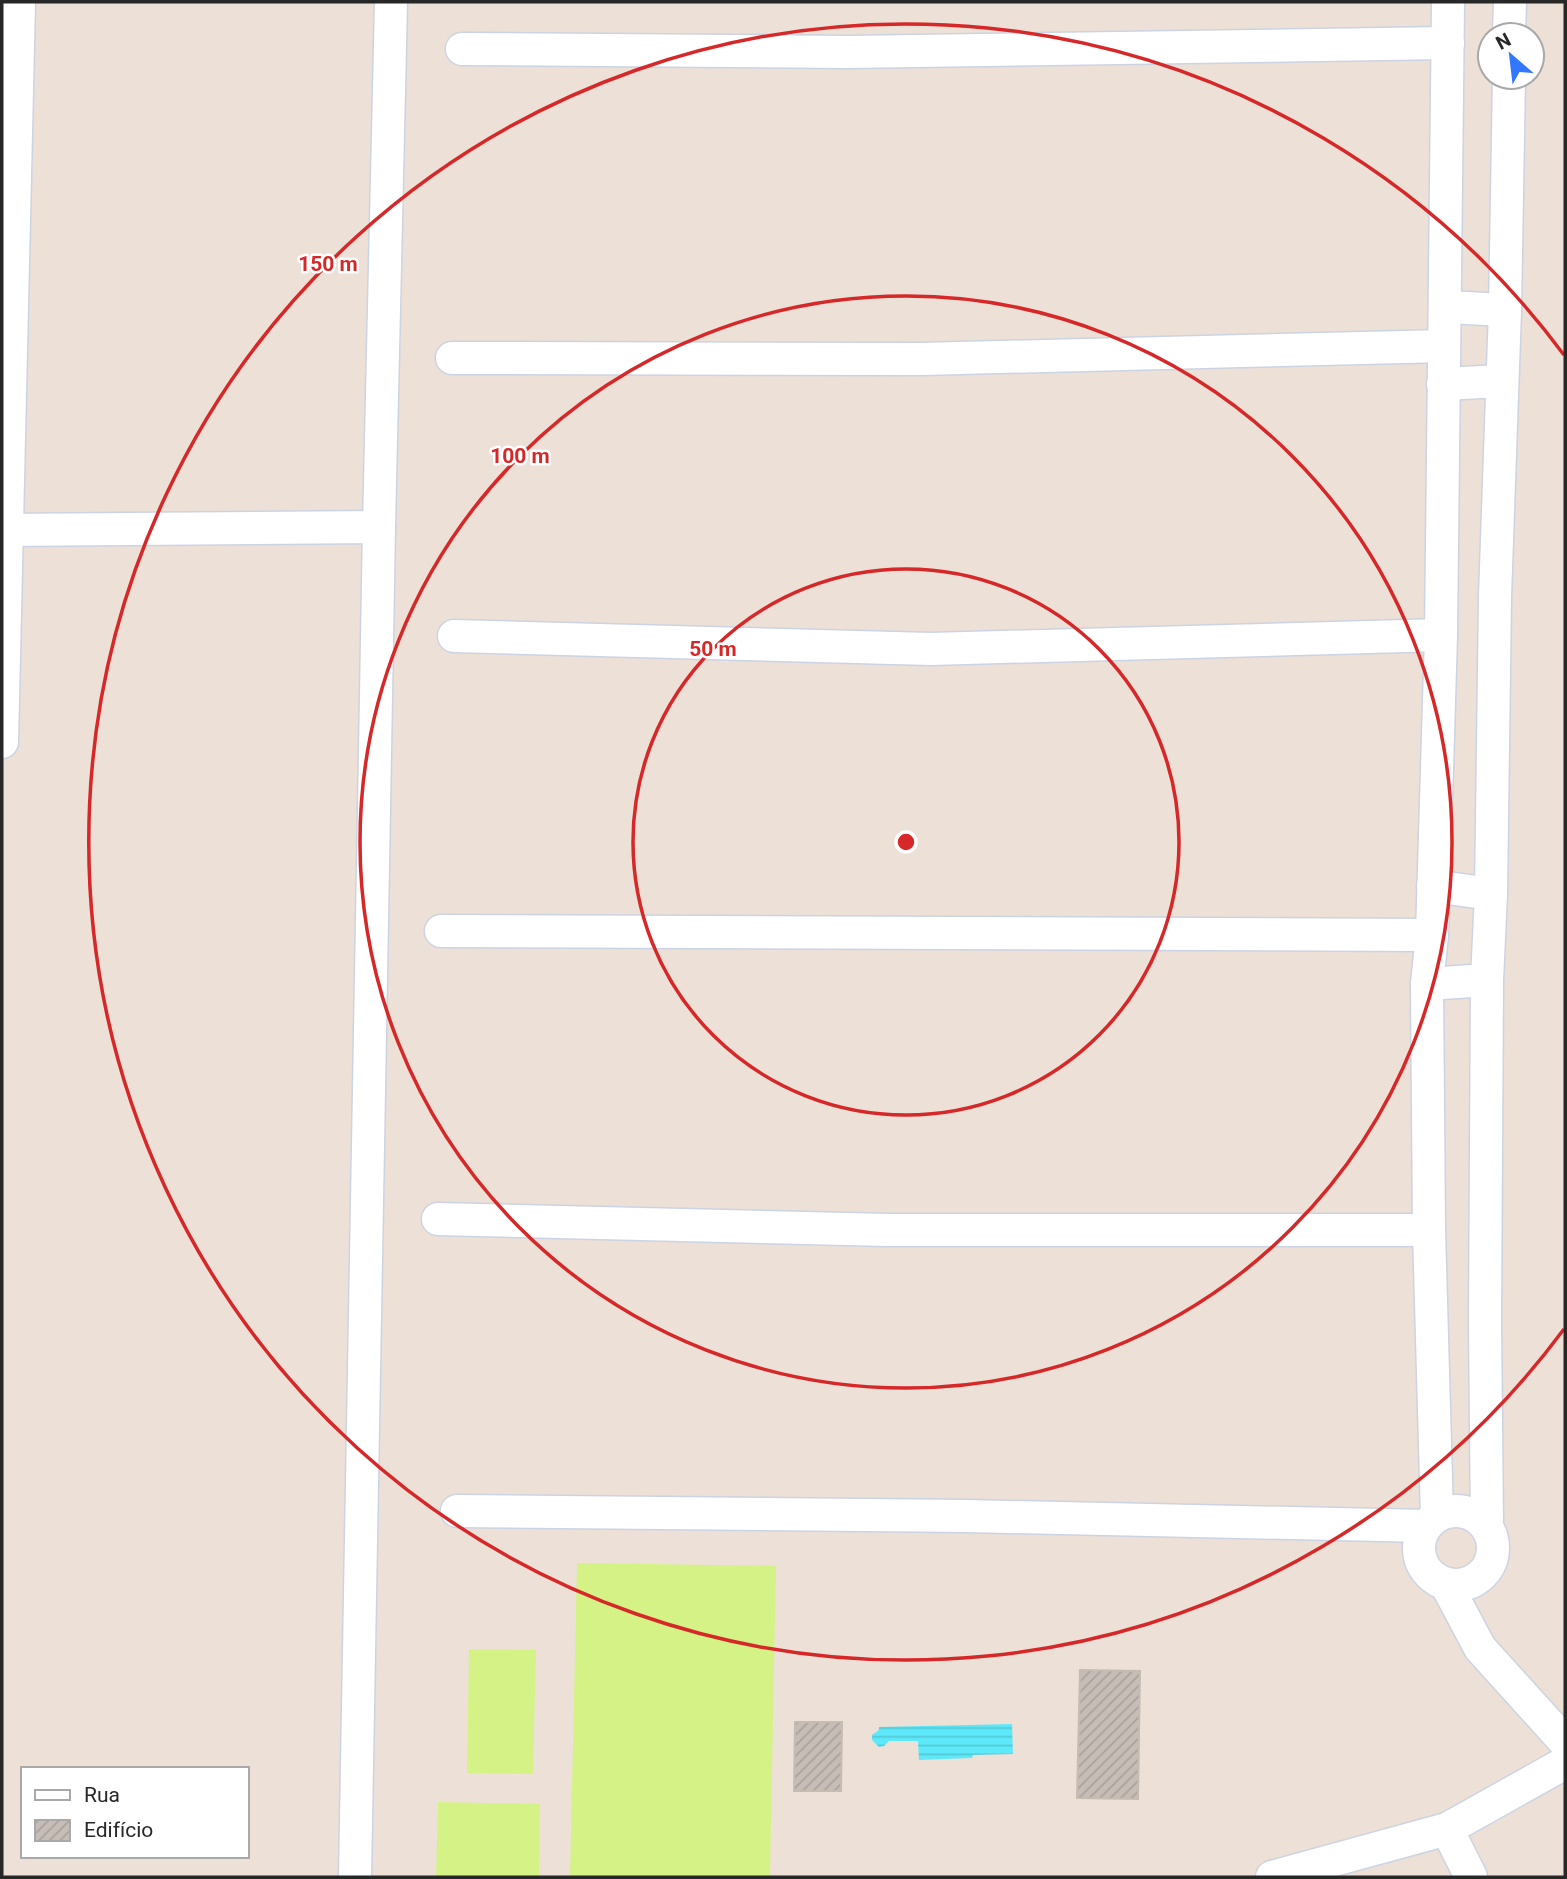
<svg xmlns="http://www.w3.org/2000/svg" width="1567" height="1879" viewBox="0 0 1567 1879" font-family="Roboto,sans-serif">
	<defs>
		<pattern id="water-rules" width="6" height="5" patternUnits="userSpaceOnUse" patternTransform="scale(1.75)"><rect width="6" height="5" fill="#5ee9fa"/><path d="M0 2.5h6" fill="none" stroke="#52c8d6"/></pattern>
		<pattern id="building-hatch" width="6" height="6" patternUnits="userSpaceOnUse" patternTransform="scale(1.75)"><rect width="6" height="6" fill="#c7bdb7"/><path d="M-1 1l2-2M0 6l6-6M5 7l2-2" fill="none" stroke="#aba29d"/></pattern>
	</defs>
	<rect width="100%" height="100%" fill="#ece0d7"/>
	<!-- pitch -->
	<g fill="#d5f287">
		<polygon points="577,1563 776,1566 770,1877 570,1877"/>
		<polygon points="469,1649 536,1650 533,1774 467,1773"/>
		<polygon points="438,1802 540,1804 539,1877 436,1877"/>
	</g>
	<!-- water -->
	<polygon fill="url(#water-rules)" points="1012,1724 1013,1754 973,1755 972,1758 919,1760 918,1741 889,1741 884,1746 879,1747 872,1740 872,1735 879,1730 879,1727"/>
	<!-- building -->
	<g fill="url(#building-hatch)" stroke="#c7bcb1" stroke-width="2">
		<polygon points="1080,1670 1140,1671 1138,1799 1077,1798"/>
		<polygon points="795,1722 842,1722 841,1791 794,1791"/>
	</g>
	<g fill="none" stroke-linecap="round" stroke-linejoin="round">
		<!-- minor casing -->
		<g stroke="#ccd4e3" stroke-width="35">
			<g id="minor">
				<polyline points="1509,35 1510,2"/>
				<polyline points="462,49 848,52 1448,43"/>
				<polyline points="1447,307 1505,310"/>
				<polyline points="452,358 921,359 1444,346"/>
				<polyline points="1443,384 1501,381"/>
				<polyline points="2,530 379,527"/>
				<polyline points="454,636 931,649 1441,635"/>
				<polyline points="2,742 19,2"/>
				<polyline points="1433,886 1491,894"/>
				<polyline points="441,931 1432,935"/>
				<polyline points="1427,984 1487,980"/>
				<polyline points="438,1219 889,1230 1429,1230"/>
				<polyline points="457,1511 966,1516 1426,1526"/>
				<circle cx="1456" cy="1548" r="37"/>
				<polyline points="1437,1516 1429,1230 1427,984 1432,935 1441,635 1448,2"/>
				<polyline points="1487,1528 1485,1322 1487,980 1491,894 1495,597 1505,310 1509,77"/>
				<polyline points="1446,1584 1480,1648 1565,1742"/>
				<polyline points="1447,1829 1471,1877"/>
				<polyline points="355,1877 379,527 391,2"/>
				<polyline points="1272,1877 1447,1829 1565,1763"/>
			</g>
		</g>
		<!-- minor -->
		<use href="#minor" stroke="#fff" stroke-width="32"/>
	</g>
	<!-- distance rings -->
	<g fill="none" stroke="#d62828" stroke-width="3.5">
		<circle cx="906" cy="842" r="273"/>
		<circle cx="906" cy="842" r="546"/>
		<path d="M1564 1329A818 818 0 1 1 1564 355"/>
	</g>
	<circle cx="906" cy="842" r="10" fill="#d62828" stroke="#fff" stroke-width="3.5"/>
	<g font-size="21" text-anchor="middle" font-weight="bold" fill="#d62828" stroke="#fff" stroke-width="5" stroke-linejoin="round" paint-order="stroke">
		<text x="328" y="271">150 m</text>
		<text x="520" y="463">100 m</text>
		<text x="713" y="656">50 m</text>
	</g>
	<!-- border -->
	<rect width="1567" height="1879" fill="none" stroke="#272727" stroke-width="7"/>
	<!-- legend -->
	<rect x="21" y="1767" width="228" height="91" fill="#ffffff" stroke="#a9a9a9" stroke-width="2"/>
	<rect x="35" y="1790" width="35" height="10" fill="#ffffff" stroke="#a9a9a9" stroke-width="2"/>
	<text x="84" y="1802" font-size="21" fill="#272727">Rua</text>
	<rect x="35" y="1820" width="35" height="21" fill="url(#building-hatch)" stroke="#a9a9a9" stroke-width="2"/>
	<text x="84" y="1837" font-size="21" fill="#272727">Edifício</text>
	<!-- north arrow -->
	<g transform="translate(1511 56) rotate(332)"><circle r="33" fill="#ffffff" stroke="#a9a9a9" stroke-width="2"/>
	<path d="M0-5L12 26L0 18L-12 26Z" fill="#3177ff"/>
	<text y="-10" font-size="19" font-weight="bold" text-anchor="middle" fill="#272727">N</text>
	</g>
</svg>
